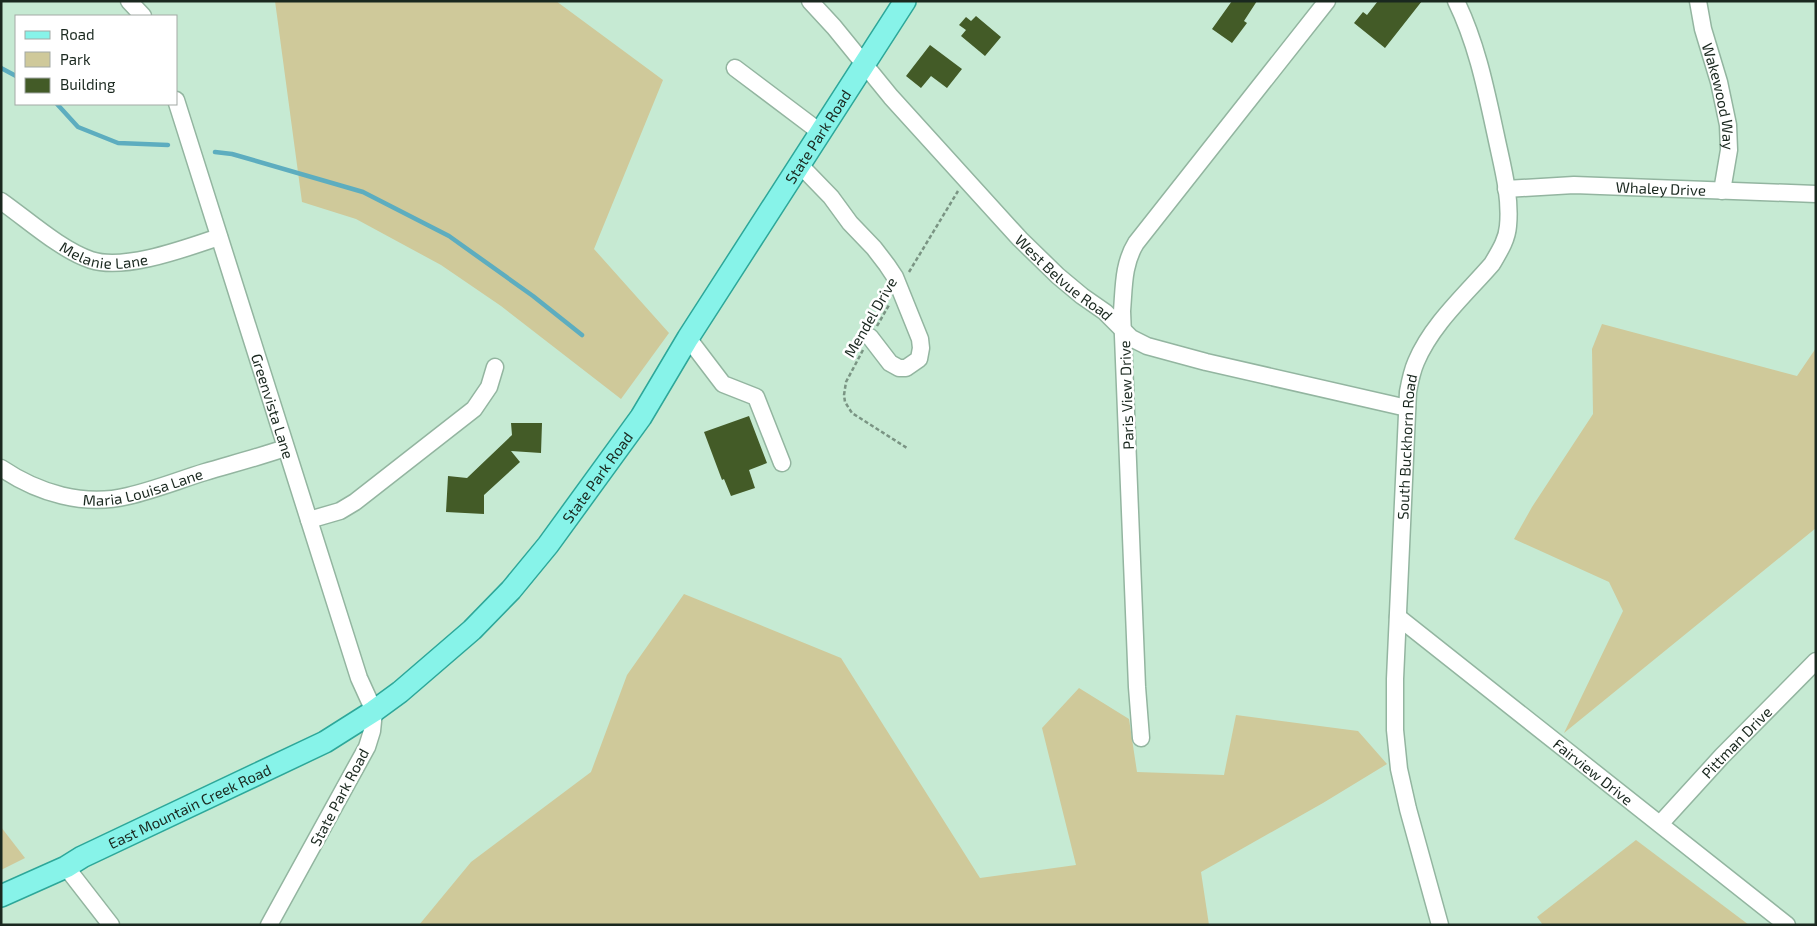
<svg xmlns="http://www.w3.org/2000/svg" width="1817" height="926" viewBox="0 0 1817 926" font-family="'Exo 2',sans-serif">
	<rect width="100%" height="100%" fill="#c6ead3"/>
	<!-- green -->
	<g fill="#cfc99a">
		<polygon points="275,1 556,1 663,80 594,249 669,333 621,399 501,306 441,265 356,219 302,202"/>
		<polygon points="1602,324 1797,376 1816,348 1816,528 1564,733 1623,611 1609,582 1514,539 1532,507 1593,414 1592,349"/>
		<polygon points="684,594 841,658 980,878 1076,865 1042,728 1079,688 1129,719 1137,772 1224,775 1236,715 1358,731 1387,764 1323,803 1201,872 1209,925 419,925 471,862 591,772 627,675"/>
		<polygon points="1,827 25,858 1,870"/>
		<polygon points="1636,840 1749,925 1543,925 1537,917"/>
	</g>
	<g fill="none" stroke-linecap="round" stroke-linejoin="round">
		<!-- stream -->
		<g stroke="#5dadbf" stroke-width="4.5">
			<polyline points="1,68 16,76"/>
			<polyline points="57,104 78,127 118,143 168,145"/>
			<polyline points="215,152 232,154 363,192 449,236 533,296 582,335"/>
		</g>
	</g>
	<!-- building -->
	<g fill="#435b27">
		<polygon points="1232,1 1257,1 1244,21 1247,23 1232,43 1212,29"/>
		<polygon points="1378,1 1422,1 1385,48 1354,23 1363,12 1367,15"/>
		<polygon points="976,16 1001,37 985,56 961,36 966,30 959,25 966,17 971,21"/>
		<polygon points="930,45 962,69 947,88 931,76 921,88 906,76"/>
		<polygon points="749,416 767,463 749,470 755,488 731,496 724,479 722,480 704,432"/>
		<polygon points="511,423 542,423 541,453 511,451 520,462 484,495 484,514 446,512 448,476 467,478 512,435"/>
	</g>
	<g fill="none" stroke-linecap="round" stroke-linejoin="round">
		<!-- minor casing -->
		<g stroke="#93b5a0" stroke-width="19">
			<g id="minor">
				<polyline points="129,1 143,16"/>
				<path id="s1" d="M810 1 834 27 891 97 1020 239 1058 276 1082 296 1105 312 1131 338 1147 346 1206 362 1407 408"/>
				<path id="s2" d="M1698 1 1703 29 1719 82 1728 125 1729 150 1722 191"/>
				<polyline points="735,68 820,132"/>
				<path id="s3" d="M176 100 359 678 374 711 372 731 367 747 269 925"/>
				<polyline points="799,164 831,197 850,223 874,248 887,265 895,277 920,339 921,348 919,359 906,368 899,368 890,363 870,337"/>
				<path id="s4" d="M1506 189 1574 185 1816 194"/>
				<path id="s5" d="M1 201C28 220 61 250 91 260 125 271 186 248 219 237"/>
				<polyline points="688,338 723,384 756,397 782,463"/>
				<path id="s6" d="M1 468C38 493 84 507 128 496 154 490 179 480 205 472 232 464 259 457 285 448"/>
				<polyline points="309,520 340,511 355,502 474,409 489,387 495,367"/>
				<path id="s7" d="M1398 617 1787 925"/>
				<path d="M1141 738 1137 687 1122 311C1124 287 1123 264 1136 243L1327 1"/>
				<path id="s8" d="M1660 824 1722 756 1816 661"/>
				<polyline points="66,867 111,925"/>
				<path id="s9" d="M1440 925 1408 809 1399 769 1395 730V679L1408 392C1410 381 1412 371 1416 362 1432 324 1466 294 1492 264 1499 252 1507 240 1508 226 1511 196 1502 165 1496 136 1486 90 1477 44 1456 1"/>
			</g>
		</g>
		<!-- major casing -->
		<g stroke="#2da799" stroke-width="24">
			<g id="major">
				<path id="s10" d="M1 896 66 867 82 857 325 742 374 711 400 692 472 630 511 590 548 545 641 417 688 338 905 1"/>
			</g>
		</g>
		<!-- path -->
		<g stroke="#7a9483" stroke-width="2.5" stroke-dasharray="4 2.5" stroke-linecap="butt">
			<polyline points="909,272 958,191"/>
			<polyline points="877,326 889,305"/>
			<polyline points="863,350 846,382 844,395 845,402 852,413 907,448"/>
		</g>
		<!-- minor -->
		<use href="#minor" stroke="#fff" stroke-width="16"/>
		<!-- major -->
		<use href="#major" stroke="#87f3e9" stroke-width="21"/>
	</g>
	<g text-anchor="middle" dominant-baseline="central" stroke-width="5" stroke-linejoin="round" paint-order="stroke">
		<!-- street labels -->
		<g font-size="15" fill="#1a281f" stroke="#fff">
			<text stroke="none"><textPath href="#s2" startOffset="98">Wakewood Way</textPath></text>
			<text stroke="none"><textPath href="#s10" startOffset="1148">State Park Road</textPath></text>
			<text stroke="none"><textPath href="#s4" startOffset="155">Whaley Drive</textPath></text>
			<text stroke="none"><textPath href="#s5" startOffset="120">Melanie Lane</textPath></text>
			<text stroke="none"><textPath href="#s1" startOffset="376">West Belvue Road</textPath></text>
			<text transform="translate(870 317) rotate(-60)">Mendel Drive</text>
			<text transform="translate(1126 395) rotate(-92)">Paris View Drive</text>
			<text stroke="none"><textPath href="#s3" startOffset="321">Greenvista Lane</textPath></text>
			<text stroke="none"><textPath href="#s9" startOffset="484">South Buckhorn Road</textPath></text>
			<text stroke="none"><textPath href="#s10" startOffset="742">State Park Road</textPath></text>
			<text stroke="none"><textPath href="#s6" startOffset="150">Maria Louisa Lane</textPath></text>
			<text stroke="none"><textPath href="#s8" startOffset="112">Pittman Drive</textPath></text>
			<text stroke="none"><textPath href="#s7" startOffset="249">Fairview Drive</textPath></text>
			<text transform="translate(339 797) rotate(-62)">State Park Road</text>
			<text stroke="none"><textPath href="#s10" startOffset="209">East Mountain Creek Road</textPath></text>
		</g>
	</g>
	<!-- border -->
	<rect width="1817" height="926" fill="none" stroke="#1a281f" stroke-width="5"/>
	<!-- legend -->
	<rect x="15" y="15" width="162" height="90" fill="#ffffff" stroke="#a3a9a5"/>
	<rect x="25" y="31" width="25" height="8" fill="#87f3e9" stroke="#a3a9a5"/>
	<text x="60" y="40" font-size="15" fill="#1a281f">Road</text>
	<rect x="25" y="52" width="25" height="15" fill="#cfc99a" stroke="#a3a9a5"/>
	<text x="60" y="65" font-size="15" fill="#1a281f">Park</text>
	<rect x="25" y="78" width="25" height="15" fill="#435b27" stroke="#a3a9a5"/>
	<text x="60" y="90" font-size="15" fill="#1a281f">Building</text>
</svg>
